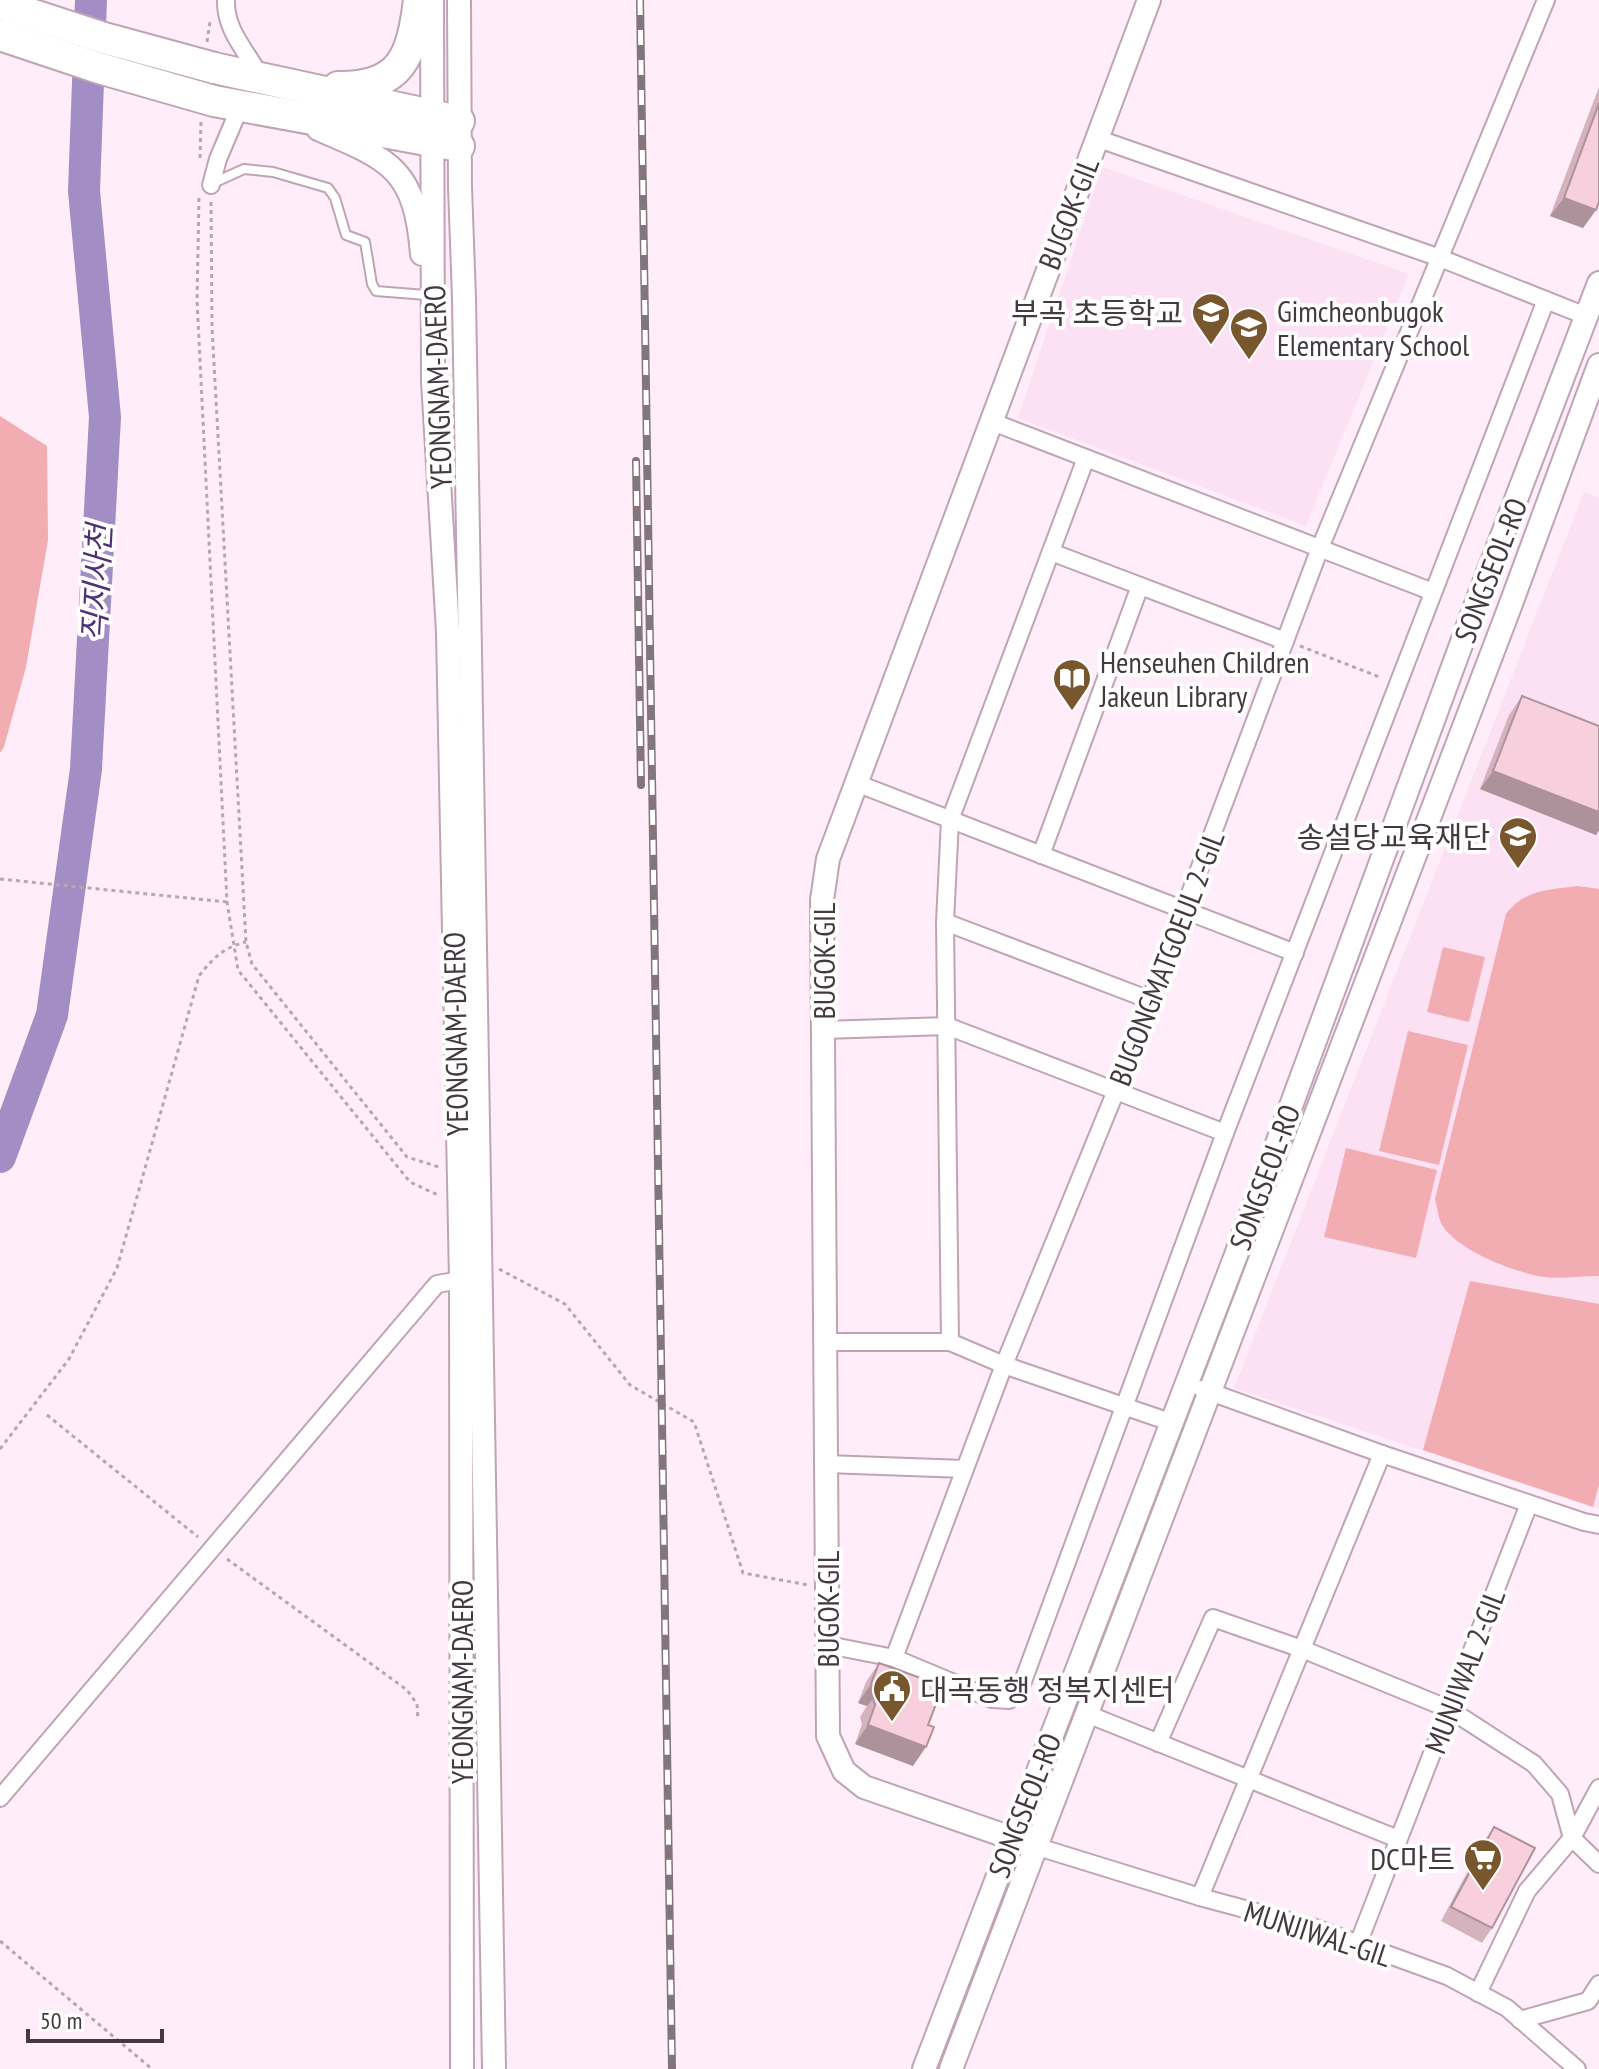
<svg xmlns="http://www.w3.org/2000/svg" width="1599" height="2069" viewBox="0 0 1599 2069" font-family="'PT Sans Narrow','Noto Sans KR',sans-serif">
	<rect width="100%" height="100%" fill="#ffeef9"/>
	<!-- built -->
	<g fill="#fce0f3">
		<polygon points="1102,167 1409,274 1306,526 1018,418"/>
		<polygon points="1584,492 1599,498 1599,1509 1234,1388"/>
	</g>
	<!-- green -->
	<g fill="#f1adb2">
		<polygon points="0,416 47,446 48,540 26,667 4,747 0,753"/>
		<path d="M1578 886 1599 889V1276C1581 1276 1561 1279 1543 1277 1514 1272 1455 1250 1441 1223 1438 1216 1437 1206 1435 1199L1506 914C1525 889 1548 890 1578 886Z"/>
		<polygon points="1443,947 1485,957 1469,1022 1427,1012"/>
		<polygon points="1408,1031 1468,1045 1439,1165 1379,1151"/>
		<polygon points="1346,1148 1437,1170 1416,1258 1324,1237"/>
		<polygon points="1470,1281 1599,1304 1599,1484 1593,1507 1423,1450"/>
	</g>
	<g fill="none" stroke-linecap="round" stroke-linejoin="round">
		<!-- river -->
		<polyline stroke="#a28ec4" stroke-width="32" points="0,1157 52,1015 86,769 105,417 84,191 91,0"/>
		<!-- lane casing -->
		<g stroke="#bfa4b6" stroke-width="12">
			<polyline id="lane" points="211,184 244,169 273,172 328,188 335,198 346,235 365,242 372,284 376,291 426,295"/>
		</g>
		<!-- street casing -->
		<g stroke="#bfa4b6" stroke-width="20">
			<g id="street">
				<path d="M226 0C225 31 247 51 261 78"/>
				<polyline points="1096,138 1440,258 1586,316"/>
				<polyline points="211,185 218,159 240,107"/>
				<polyline points="990,421 1433,592"/>
				<polyline points="1051,552 1285,641"/>
				<polyline points="856,783 1295,953"/>
				<polyline points="1041,855 1140,586"/>
				<polyline points="945,922 1150,1000"/>
				<polyline points="823,1030 947,1026 1225,1133"/>
				<polyline points="827,1342 950,1342 1004,1365 1170,1422"/>
				<polyline points="950,1342 945,922 950,820 1086,458"/>
				<polyline points="1202,1389 1382,1454 1584,1522 1599,1525"/>
				<polyline points="826,1464 965,1469"/>
				<polyline points="828,1645 894,1658 992,1699 1009,1700 1022,1684 1225,1133 1546,300"/>
				<polyline points="894,1658 1004,1365 1115,1093 1320,548 1546,0"/>
				<polyline points="1087,1714 1398,1839"/>
				<polyline points="1158,1743 1213,1618 1302,1649 1449,1709 1534,1764 1560,1794 1572,1838 1599,1864"/>
				<polyline points="0,1798 437,1284 461,1280"/>
				<polyline points="1035,1846 1200,1897 1315,1928 1447,1976 1507,2008 1577,2069"/>
				<polyline points="1200,1897 1382,1454"/>
				<polyline points="1358,1944 1529,1504"/>
				<polyline points="1478,1993 1527,1891 1572,1838 1599,1788"/>
				<polyline points="1520,2020 1588,2001 1599,1984"/>
			</g>
		</g>
		<!-- secondary casing -->
		<g stroke="#bfa4b6" stroke-width="26">
			<g id="secondary">
				<polyline points="432,0 433,381 448,632 461,1280 462,2069"/>
				<polyline points="459,0 460,187 464,298 494,2069"/>
				<path d="M318 129C391 160 415 169 422 254"/>
				<polyline points="1035,1846 864,1787 844,1771 828,1736 822,900 828,859 1149,0"/>
				<polyline points="924,2069 1236,1255 1479,596 1599,283"/>
				<polyline points="951,2069 1509,609 1599,365"/>
			</g>
		</g>
		<!-- highway casing -->
		<g stroke="#bfa4b6" stroke-width="34">
			<g id="highway">
				<polyline points="214,68 459,121"/>
				<path d="M338 87C402 88 412 56 419 0"/>
				<polyline points="214,101 459,146"/>
			</g>
		</g>
		<!-- path -->
		<g stroke="#b5a6b0" stroke-width="3" stroke-dasharray="4 4" stroke-linecap="butt">
			<polyline points="207,42 210,22"/>
			<polyline points="200,158 201,122"/>
			<polyline points="199,198 197,300 227,902 238,970 410,1182 440,1196"/>
			<polyline points="211,202 212,327 246,942 252,964 407,1157 439,1167"/>
			<polyline points="1300,646 1382,678"/>
			<polyline points="0,879 227,902"/>
			<polyline points="499,1269 565,1304 630,1385 694,1422 743,1573 808,1585"/>
			<polyline points="47,1415 198,1537"/>
			<path d="M0 1449 69 1359 117 1268 199 976C212 959 224 947 246 942"/>
			<polyline points="227,1559 407,1690 417,1704 418,1720"/>
			<polyline points="0,1941 152,2069"/>
		</g>
		<!-- lane -->
		<use href="#lane" stroke="#fff" stroke-width="8"/>
		<!-- street -->
		<use href="#street" stroke="#fff" stroke-width="16"/>
		<!-- secondary -->
		<use href="#secondary" stroke="#fff" stroke-width="22"/>
		<!-- highway -->
		<use href="#highway" stroke="#fff" stroke-width="30"/>
		<!-- rail casing -->
		<g stroke="#82757e" stroke-width="8">
			<g id="rail">
				<polyline points="640,0 672,2069"/>
				<polyline points="636,461 641,785"/>
			</g>
		</g>
		<!-- rail -->
		<use href="#rail" stroke="#fff" stroke-width="5" stroke-dasharray="15" stroke-linecap="butt"/>
		<!-- highway-bridge casing -->
		<g stroke="#bfa4b6" stroke-width="34" stroke-linecap="butt">
			<g id="highway-bridge">
				<polyline points="0,4 104,38 214,68"/>
				<polyline points="0,35 99,68 214,101"/>
			</g>
		</g>
		<!-- highway-bridge -->
		<use href="#highway-bridge" stroke="#fff" stroke-width="30"/>
	</g>
	<!-- wall -->
	<g fill="#d5b3be">
		<polygon points="1599,87 1599,202 1596,210 1583,228 1550,216"/>
		<polygon points="1522,696 1599,726 1599,830 1596,835 1480,789 1509,715"/>
		<polygon points="879,1663 928,1725 913,1766 855,1744 862,1724 860,1717 867,1706 858,1703 866,1682"/>
		<polygon points="1494,1827 1492,1928 1482,1943 1441,1921 1484,1841"/>
	</g>
	<!-- shaded-wall -->
	<g fill="#ae929b">
		<polygon points="1564,198 1596,210 1583,228 1550,216"/>
		<polygon points="1493,771 1599,812 1599,830 1596,835 1480,789"/>
		<polygon points="871,1684 882,1688 867,1706 858,1703"/>
		<polygon points="868,1725 926,1747 913,1766 855,1744"/>
	</g>
	<!-- building -->
	<g fill="#f8d0dd" stroke="#ae929b" stroke-width="2">
		<polygon points="1599,103 1599,202 1596,210 1564,198"/>
		<polygon points="1522,696 1599,726 1599,812 1493,771"/>
		<polygon points="879,1663 943,1686 928,1725 934,1727 926,1747 868,1725 875,1705 873,1698 882,1688 871,1684"/>
		<polygon points="1494,1827 1535,1848 1492,1928 1451,1907"/>
	</g>
	<!-- icons -->
	<defs>
		<g id="school-pin" transform="scale(2)"><path d="M0 17L-7.5 6A9.5 9.5 0 1 1 7.5 6Z" fill="#78562e" stroke="#fff"/><path d="M0-5L7-2L0 1L-7-2ZM-4 1L0 2.5L4 1V4Q0 6-4 4Z" fill="#fff"/></g>
		<g id="library-pin" transform="scale(2)"><path d="M0 17L-7.5 6A9.5 9.5 0 1 1 7.5 6Z" fill="#78562e" stroke="#fff"/><path d="M-6-4Q-3-5.5-.7-3.5V5Q-3 3-6 4ZM6-4Q3-5.5 .7-3.5V5Q3 3 6 4Z" fill="#fff"/></g>
		<g id="civic-pin" transform="scale(2)"><path d="M0 17L-7.5 6A9.5 9.5 0 1 1 7.5 6Z" fill="#78562e" stroke="#fff"/><path d="M-.6-6.5H3V-4.5H.6V-3L4-1V1h2V6H-6V1h2V-1L-.6-3ZM-1.2 2.5V6h2.4V2.5Z" fill="#fff"/></g>
		<g id="supermarket-pin" transform="scale(2)"><path d="M0 17L-7.5 6A9.5 9.5 0 1 1 7.5 6Z" fill="#78562e" stroke="#fff"/><path d="M-6-5.5h2.5l.6 2H6L4.5 2H-2.5L-4.4-4H-6ZM-1.5 3.2a1.3 1.3 0 1 0 .1 0ZM3 3.2a1.3 1.3 0 1 0 .1 0Z" fill="#fff"/></g>
	</defs>
	<g fill-rule="evenodd">
		<use href="#school-pin" x="1211" y="312"/>
		<use href="#school-pin" x="1249" y="327"/>
		<use href="#library-pin" x="1072" y="678"/>
		<use href="#school-pin" x="1518" y="836"/>
		<use href="#civic-pin" x="892" y="1689"/>
		<use href="#supermarket-pin" x="1483" y="1858"/>
	</g>
	<g text-anchor="middle" dominant-baseline="central" stroke-width="8" stroke-linejoin="round" paint-order="stroke">
		<!-- street labels -->
		<g font-size="30" fill="#443940" stroke="#fff">
			<text transform="translate(1068 213) rotate(-69)">BUGOK-GIL</text>
			<text transform="translate(437 387) rotate(-92)">YEONGNAM-DAERO</text>
			<text transform="translate(1490 570) rotate(-69)">SONGSEOL-RO</text>
			<text transform="translate(1166 958) rotate(-69)">BUGONGMATGOEUL 2-GIL</text>
			<text transform="translate(823 961) rotate(-90)">BUGOK-GIL</text>
			<text transform="translate(455 1034) rotate(-91)">YEONGNAM-DAERO</text>
			<text transform="translate(1264 1177) rotate(-70)">SONGSEOL-RO</text>
			<text transform="translate(827 1609) rotate(-90)">BUGOK-GIL</text>
			<text transform="translate(1464 1671) rotate(-69)">MUNJIWAL 2-GIL</text>
			<text transform="translate(461 1682) rotate(-90)">YEONGNAM-DAERO</text>
			<text transform="translate(1024 1805) rotate(-69)">SONGSEOL-RO</text>
			<text transform="translate(1318 1933) rotate(18)">MUNJIWAL-GIL</text>
		</g>
		<!-- poi labels -->
		<g font-size="30" fill="#443940" stroke="#fff" text-anchor="start">
			<text x="1277" y="310">Gimcheonbugok<tspan x="1277" dy="34">Elementary School</tspan></text>
			<text x="1183" y="312" text-anchor="end">부곡 초등학교</text>
			<text x="1100" y="661">Henseuhen Children<tspan x="1100" dy="34">Jakeun Library</tspan></text>
			<text x="1490" y="836" text-anchor="end">송설당교육재단</text>
			<text x="920" y="1689">대곡동행 정복지센터</text>
			<text x="1455" y="1858" text-anchor="end">DC마트</text>
		</g>
		<!-- water labels -->
		<g font-size="32" font-style="italic" fill="#4e3274" stroke="#fff">
			<text transform="translate(96 583) rotate(-87)">직지사천</text>
		</g>
	</g>
	<!-- scale -->
	<path d="M28 2029v12h134v-12" fill="none" stroke="#443940" stroke-width="4"/>
	<text x="40" y="2029" font-size="24" fill="#443940" stroke="#ffffff" stroke-width="6" paint-order="stroke">50 m</text>
</svg>
